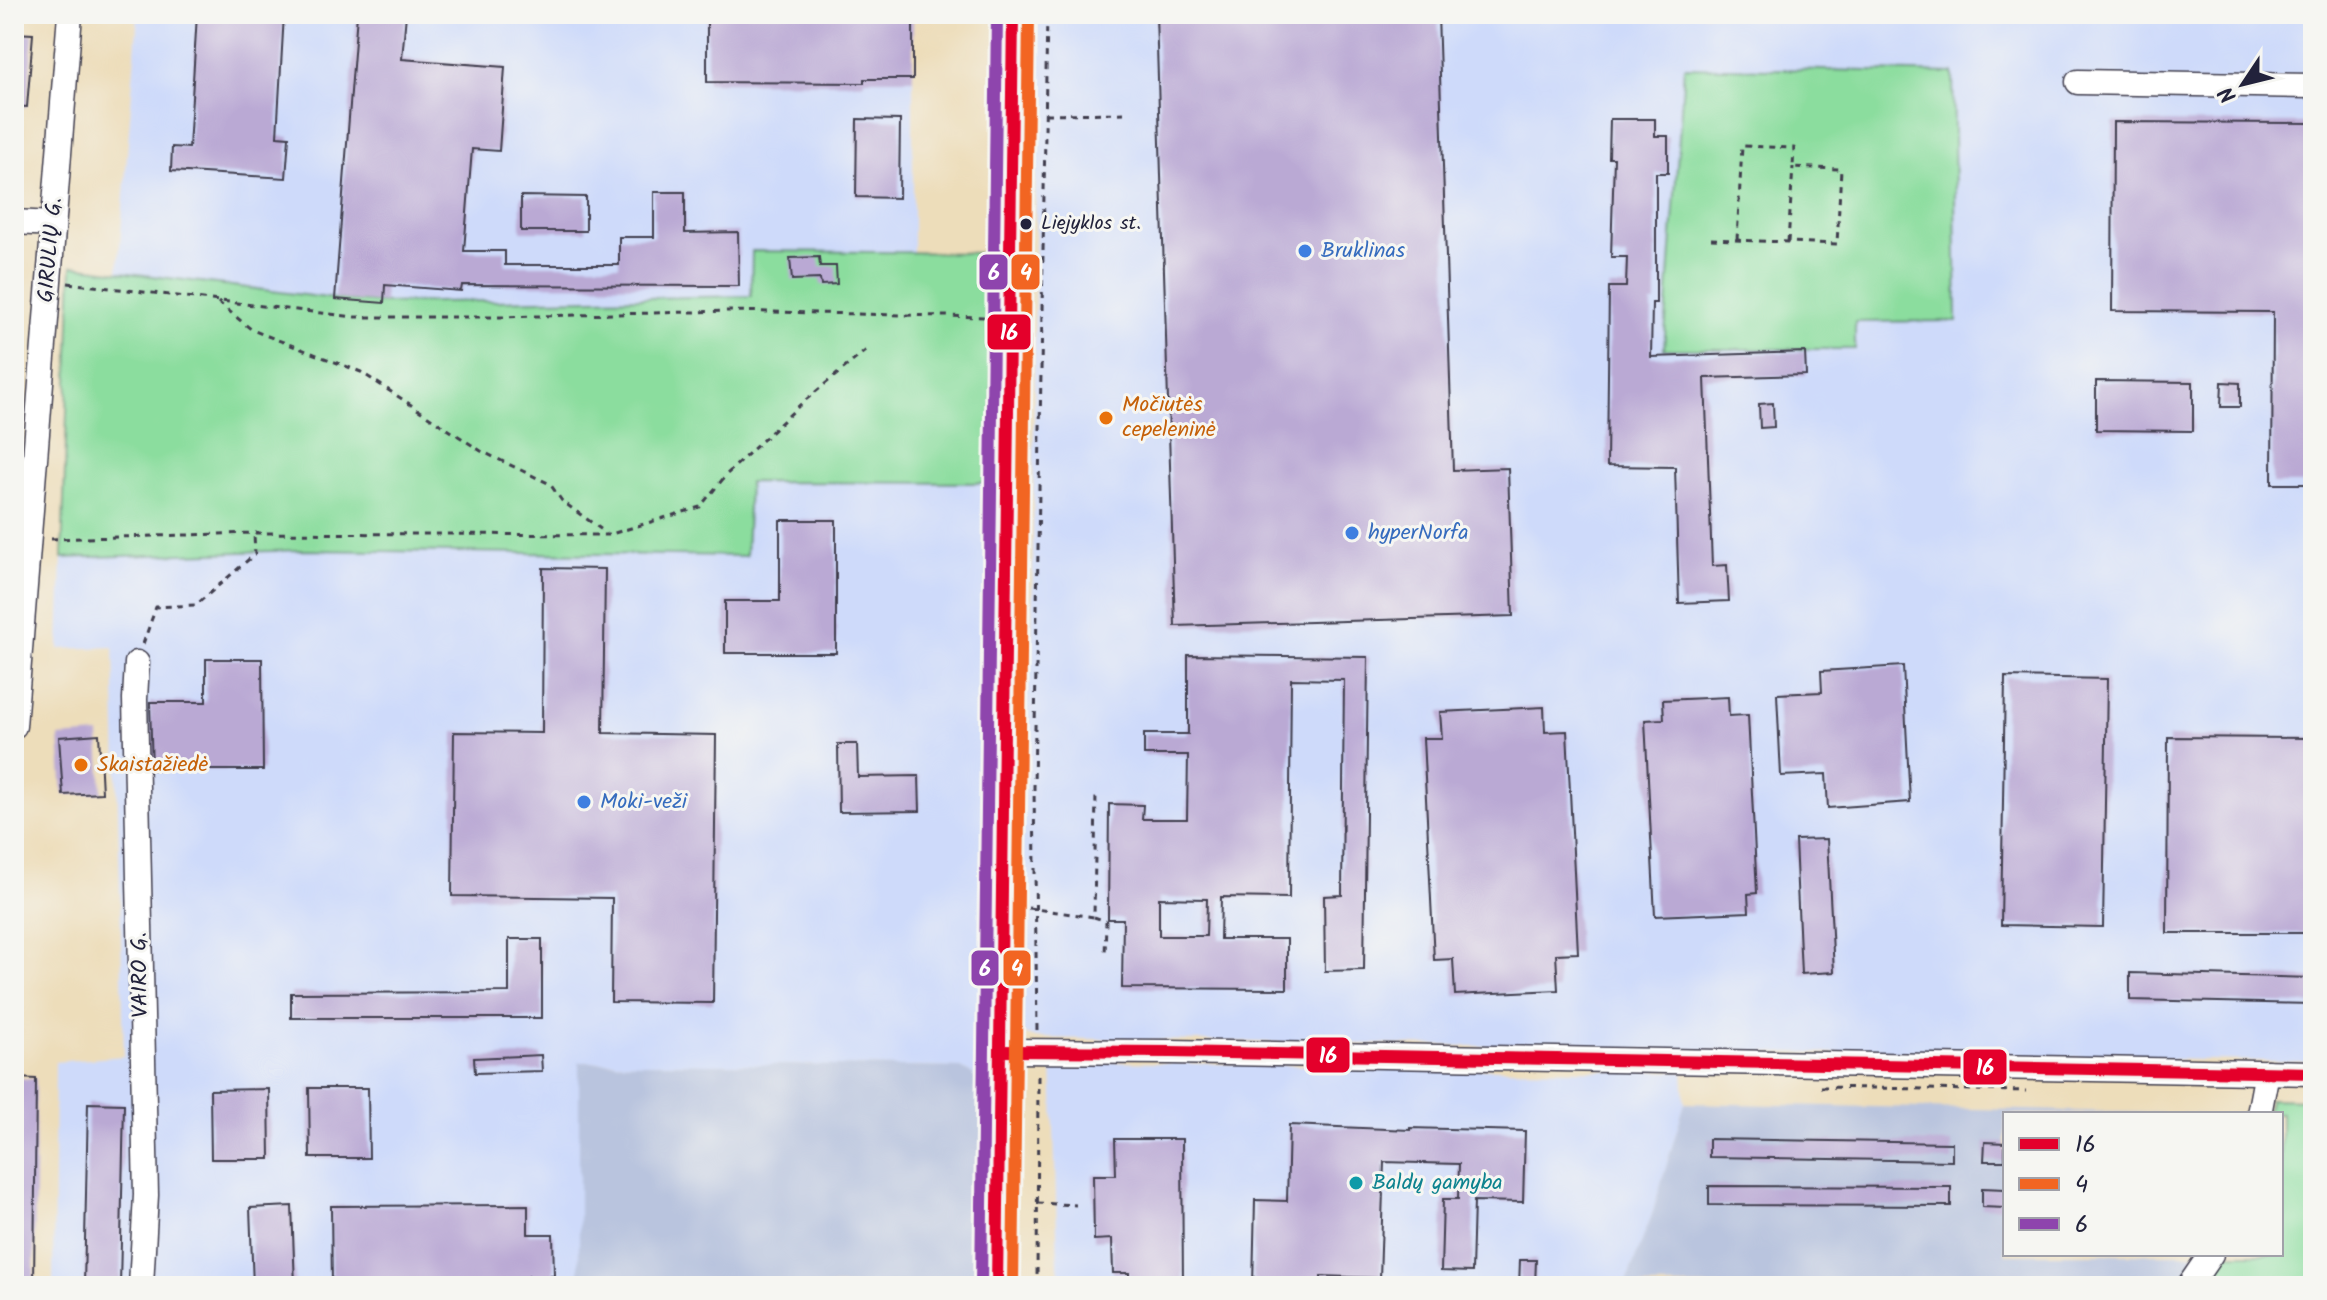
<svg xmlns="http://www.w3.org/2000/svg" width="2327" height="1300" viewBox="0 0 2327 1300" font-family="Kalam,sans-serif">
	<rect width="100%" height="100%" fill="#f6f6f2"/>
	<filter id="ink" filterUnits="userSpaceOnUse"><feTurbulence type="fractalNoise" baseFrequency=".0125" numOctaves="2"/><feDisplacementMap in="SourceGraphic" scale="16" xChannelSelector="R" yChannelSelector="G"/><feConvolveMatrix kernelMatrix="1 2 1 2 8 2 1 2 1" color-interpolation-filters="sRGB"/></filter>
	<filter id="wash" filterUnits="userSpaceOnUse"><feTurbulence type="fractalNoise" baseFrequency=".006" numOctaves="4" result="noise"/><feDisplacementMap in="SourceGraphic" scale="32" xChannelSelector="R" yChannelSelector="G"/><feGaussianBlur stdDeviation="1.8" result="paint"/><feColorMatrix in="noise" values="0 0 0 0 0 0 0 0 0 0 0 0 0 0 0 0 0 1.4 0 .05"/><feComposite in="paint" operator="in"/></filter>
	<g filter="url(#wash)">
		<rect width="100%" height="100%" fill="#edddba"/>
		<!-- built -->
		<g fill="#cedafa" fill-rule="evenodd">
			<polygon points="138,14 913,14 913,253 752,251 751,296 384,303 335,299 118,272"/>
			<path d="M1037 14H2313V1062L1036 1038 1025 1034 1018 1025 1014 1010 1020 670 1032 652ZM1684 68 1957 320 1855 322V349Z"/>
			<polygon points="749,482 993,483 984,1101 983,1090 973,1075 961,1068 580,1062 579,1286 53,1286 55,1062 124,1056 114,647 59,649 62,558 302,550 746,556"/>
			<polygon points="1052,1061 1683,1072 1685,1103 1652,1215 1625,1286 1061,1286 1058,1265"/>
		</g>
		<!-- industrial -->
		<g fill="#b9c4de">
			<polygon points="579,1062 961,1068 973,1075 983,1090 984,1101 982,1286 579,1286"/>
			<polygon points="1685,1103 2213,1114 2005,1114 2005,1254 2218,1254 2198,1286 1625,1286 1652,1215"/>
		</g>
		<!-- green -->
		<g fill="#8bdd9e" stroke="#56806c" stroke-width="2">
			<polygon points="1684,67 1953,73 1957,321 1855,322 1855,349 1664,349"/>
			<polygon points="752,251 991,253 993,483 749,482 746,556 302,550 62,558 72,266 335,299 384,303 751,296"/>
			<polygon points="2269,1099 2313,1100 2313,1286 2198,1286 2223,1254 2281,1254 2281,1114 2266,1114"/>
		</g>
		<g id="blocks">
			<!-- building -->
			<g fill="#baa9d4" fill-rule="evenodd">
				<polygon points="197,14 284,14 277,136 289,137 286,178 171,171 172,147 189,148"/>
				<polygon points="357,14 406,14 402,59 505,67 499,151 472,149 464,251 505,251 505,265 619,265 619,237 654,237 654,192 685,192 685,233 738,232 739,286 462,285 461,291 385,285 384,303 335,299"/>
				<polygon points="707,14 913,14 913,79 864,79 864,83 707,82"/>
				<polygon points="1156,14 1438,14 1453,470 1508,468 1513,616 1175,626"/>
				<polygon points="14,33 33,34 27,107 14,106"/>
				<polygon points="857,119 900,120 899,198 856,197"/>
				<polygon points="1610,119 1655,119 1655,136 1668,136 1668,173 1656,173 1656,303 1652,303 1651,357 1805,352 1806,375 1705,378 1712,566 1727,565 1729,601 1679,603 1675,467 1607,466 1609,287 1626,287 1627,257 1611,257 1614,158 1609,158"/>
				<polygon points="2113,122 2313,123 2313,484 2272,484 2273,312 2112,311"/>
				<polygon points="521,196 586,197 586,231 521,231"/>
				<polygon points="819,257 820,266 836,266 837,284 821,285 820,279 792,280 790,258"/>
				<polygon points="2096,381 2193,382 2193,431 2096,430"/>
				<polygon points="2222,382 2240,383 2240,407 2221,407"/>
				<polygon points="1773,403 1774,427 1760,428 1759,404"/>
				<polygon points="780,520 836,520 836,653 725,653 725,601 780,601"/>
				<polygon points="543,568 605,569 603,733 716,735 713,1003 611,1002 612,898 452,896 454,732 542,733"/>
				<path d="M1188 655 1368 657 1364 970 1325 971 1324 896 1342 895 1344 680 1291 679 1289 898 1221 897 1220 939H1287V989L1122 988 1123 919H1108L1109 804 1143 805 1142 819H1187L1188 755H1144V734H1188ZM1159 898 1207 899 1206 936H1159Z"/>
				<polygon points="206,659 262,659 263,770 152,770 150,702 206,702"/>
				<polygon points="1903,666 1910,802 1828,808 1826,774 1781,776 1777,694 1822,692 1821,671"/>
				<polygon points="2005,677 2107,679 2103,927 2001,925"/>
				<polygon points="1728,697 1729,716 1748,715 1757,893 1748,894 1749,912 1655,916 1645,720 1664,719 1663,700"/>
				<polygon points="1544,707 1545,732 1567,731 1578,953 1556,954 1558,990 1455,995 1453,959 1434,960 1423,738 1442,738 1440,712"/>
				<polygon points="99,734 102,793 63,795 59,737"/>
				<polygon points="2168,737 2313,738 2313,933 2167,933"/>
				<polygon points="838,744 857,744 858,777 919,776 920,811 839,812"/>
				<polygon points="1827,839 1834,972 1801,974 1795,840"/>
				<polygon points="509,939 542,939 542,1018 291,1018 291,993 509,992"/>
				<polygon points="2130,973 2313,978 2313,1004 2130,1000"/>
				<polygon points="541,1055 542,1071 475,1073 474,1058"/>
				<polygon points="17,1078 36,1079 34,1286 14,1286"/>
				<polygon points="309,1088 368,1088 369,1158 310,1158"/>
				<polygon points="269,1089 270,1159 211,1159 210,1090"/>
				<polygon points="88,1103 124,1104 120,1286 84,1286"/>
				<polygon points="1289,1125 1410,1130 1410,1128 1525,1131 1523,1202 1474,1201 1472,1272 1441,1271 1443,1199 1458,1199 1459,1164 1384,1162 1380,1278 1321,1276 1321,1286 1253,1286 1255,1200 1287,1201"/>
				<polygon points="1115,1139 1182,1139 1183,1286 1129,1286 1129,1273 1113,1273 1112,1239 1094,1240 1093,1175 1116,1175"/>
				<polygon points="1709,1139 1952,1143 1952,1161 1709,1157"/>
				<polygon points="1985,1142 2005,1143 2005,1161 1984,1161"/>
				<polygon points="1709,1186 1951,1187 1951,1206 1709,1205"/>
				<polygon points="1982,1188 2005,1189 2005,1208 1982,1207"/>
				<polygon points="528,1205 528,1234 553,1234 554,1276 529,1276 529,1286 332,1286 331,1206"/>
				<polygon points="292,1206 295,1286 253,1286 250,1208"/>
				<polygon points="1520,1260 1536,1260 1535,1286 1519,1286"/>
			</g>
		</g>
	</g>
	<g filter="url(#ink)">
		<use href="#blocks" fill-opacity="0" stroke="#403e4e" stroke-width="2"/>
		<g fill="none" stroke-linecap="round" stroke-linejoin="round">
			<!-- minor casing -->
			<g stroke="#403e4e" stroke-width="27">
				<g id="minor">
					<polyline points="2078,82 2313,86"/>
					<polyline points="14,222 53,224"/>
					<polyline points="137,663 135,699 146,1195 141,1286"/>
					<polyline points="14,726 70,14"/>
					<polyline points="1000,1051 1171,1052 2313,1073"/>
					<polyline points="2259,1114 2267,1072"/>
					<polyline points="2189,1286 2211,1254"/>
				</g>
			</g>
			<!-- major casing -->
			<g stroke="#403e4e" stroke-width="35">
				<polyline id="major" points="997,1286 1013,14"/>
			</g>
			<!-- path -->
			<g stroke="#403e4e" stroke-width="3" stroke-dasharray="6 6" stroke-linecap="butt">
				<polyline points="1046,114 1130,113"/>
				<polyline points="1711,239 1837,244 1841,169 1793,167 1794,148 1742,146 1737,240"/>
				<polyline points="1788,242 1793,167"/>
				<polyline points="68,283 355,317 500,317 730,311 986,317"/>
				<polyline points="218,302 252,330 361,372 481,451 550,484 562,501 606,533"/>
				<polyline points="51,539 254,533 608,535 700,507 727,474 802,403 870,347"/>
				<polyline points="143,644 156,607 196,605 255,554 254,534"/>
				<polyline points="1028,908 1094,917 1096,793"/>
				<polyline points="1094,917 1106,921 1105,956"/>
				<polyline points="1037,1030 1034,788 1047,14"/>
				<polyline points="1821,1087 2026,1091"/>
				<polyline points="1037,1203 1076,1205"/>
				<polyline points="1037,1286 1038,1074"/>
			</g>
			<!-- minor -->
			<use href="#minor" stroke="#fff" stroke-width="24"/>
			<!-- major -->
			<use href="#major" stroke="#f8bd89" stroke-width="32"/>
			<!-- bus-1 casing -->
			<g stroke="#f6f6f2" stroke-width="18">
				<g id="bus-1">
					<polyline points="1000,1051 1171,1052 2313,1073"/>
					<polyline points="997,1286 1013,14"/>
				</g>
			</g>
			<!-- bus-2 casing -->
			<g stroke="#f6f6f2" stroke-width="18">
				<polyline id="bus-2" points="1013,1286 1029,14"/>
			</g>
			<!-- bus-3 casing -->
			<g stroke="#f6f6f2" stroke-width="18">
				<polyline id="bus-3" points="981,1286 997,14"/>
			</g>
			<!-- bus-1 -->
			<use href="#bus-1" stroke="#e4002b" stroke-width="12"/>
			<!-- bus-2 -->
			<use href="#bus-2" stroke="#f26522" stroke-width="12"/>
			<!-- bus-3 -->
			<use href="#bus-3" stroke="#8e44ad" stroke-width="12"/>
		</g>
	</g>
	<!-- markers -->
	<circle fill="#22223b" stroke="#f6f6f2" stroke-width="3" cx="1026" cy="224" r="7"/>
	<g fill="#3f7fe0" stroke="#f6f6f2" stroke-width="3">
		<circle cx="1305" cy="251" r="8"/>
		<circle cx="1352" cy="533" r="8"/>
		<circle cx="584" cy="802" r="8"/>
	</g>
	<g fill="#e8710a" stroke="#f6f6f2" stroke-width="3">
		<circle cx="1106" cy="418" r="8"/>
		<circle cx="81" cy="765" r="8"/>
	</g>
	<circle fill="#0f9aa8" stroke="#f6f6f2" stroke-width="3" cx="1356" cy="1183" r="8"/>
	<g text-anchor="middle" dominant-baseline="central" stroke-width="6" stroke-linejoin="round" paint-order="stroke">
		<!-- bus labels -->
		<g font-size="20" fill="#22223b" stroke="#f6f6f2" text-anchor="start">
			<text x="1041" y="224">Liejyklos st.</text>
		</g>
		<!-- street labels -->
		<g font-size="22" fill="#22223b" stroke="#f6f6f2">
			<text transform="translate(51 250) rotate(-85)">GIRULIŲ G.</text>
			<text transform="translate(141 975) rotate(-91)">VAIRO G.</text>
		</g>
		<!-- shop labels -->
		<g font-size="22" fill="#366cbe" stroke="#f6f6f2" text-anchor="start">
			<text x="1321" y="251">Bruklinas</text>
			<text x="1368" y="533">hyperNorfa</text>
			<text x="600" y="802">Moki-veži</text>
		</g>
		<!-- food labels -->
		<g font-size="22" fill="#c56008" stroke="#f6f6f2" text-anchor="start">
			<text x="1122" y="405">Močiutės<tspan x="1122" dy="25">cepeleninė</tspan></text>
			<text x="97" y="765">Skaistažiedė</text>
		</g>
		<!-- culture labels -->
		<g font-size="22" fill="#0d838f" stroke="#f6f6f2" text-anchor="start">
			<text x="1372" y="1183">Baldų gamyba</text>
		</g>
	</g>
	<g stroke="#f6f6f2" stroke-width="3">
		<rect x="978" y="253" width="31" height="38" rx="8" fill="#8e44ad"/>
		<rect x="1010" y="253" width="31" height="38" rx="8" fill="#f26522"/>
		<rect x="986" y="313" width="46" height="38" rx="8" fill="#e4002b"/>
		<rect x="970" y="949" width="30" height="38" rx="8" fill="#8e44ad"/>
		<rect x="1002" y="949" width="30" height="38" rx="8" fill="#f26522"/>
		<rect x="1305" y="1036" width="46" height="38" rx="8" fill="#e4002b"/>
		<rect x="1962" y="1048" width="46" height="38" rx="8" fill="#e4002b"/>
	</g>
	<g font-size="22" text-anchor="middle" font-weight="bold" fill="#fff">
		<text x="994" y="280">6</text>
		<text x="1026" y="280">4</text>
		<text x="1009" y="340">16</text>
		<text x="985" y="976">6</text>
		<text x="1017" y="976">4</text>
		<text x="1328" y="1063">16</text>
		<text x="1985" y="1075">16</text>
	</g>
	<!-- margin -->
	<rect width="2327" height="1300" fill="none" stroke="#f6f6f2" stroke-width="48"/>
	<!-- legend -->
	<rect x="2003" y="1112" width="280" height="144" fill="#f6f6f2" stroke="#a1a1a9" stroke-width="2"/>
	<rect x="2019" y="1138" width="40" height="12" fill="#e4002b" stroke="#a1a1a9" stroke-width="2"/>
	<text x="2075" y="1152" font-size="24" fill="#22223b">16</text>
	<rect x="2019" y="1178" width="40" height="12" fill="#f26522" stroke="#a1a1a9" stroke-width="2"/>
	<text x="2075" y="1192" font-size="24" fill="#22223b">4</text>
	<rect x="2019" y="1218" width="40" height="12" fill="#8e44ad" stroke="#a1a1a9" stroke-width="2"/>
	<text x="2075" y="1232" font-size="24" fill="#22223b">6</text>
	<!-- north arrow -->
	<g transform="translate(2243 84) rotate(235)" stroke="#f6f6f2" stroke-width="6" paint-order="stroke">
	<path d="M0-6L14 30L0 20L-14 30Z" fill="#22223b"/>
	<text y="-12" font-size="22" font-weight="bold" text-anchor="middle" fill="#22223b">N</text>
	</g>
</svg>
